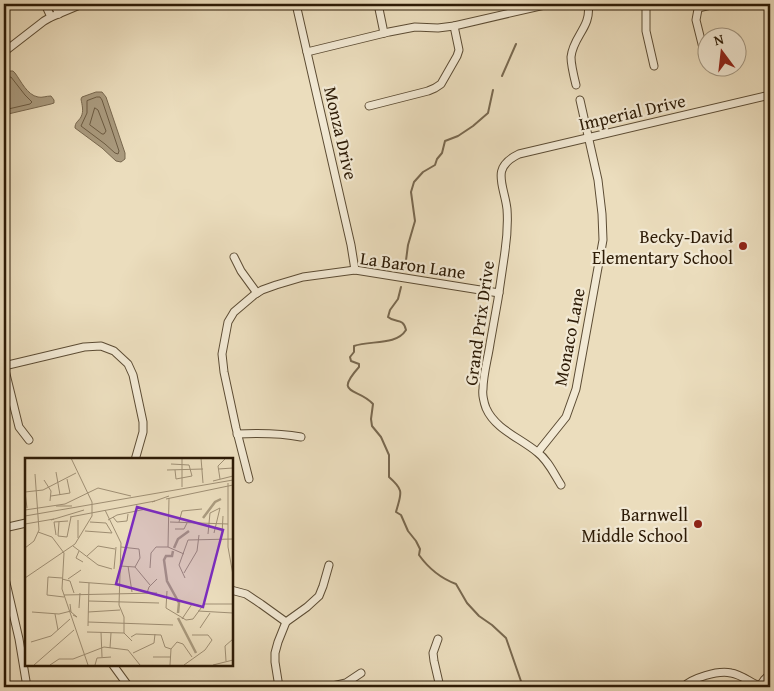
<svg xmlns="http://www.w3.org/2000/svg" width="774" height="691" viewBox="0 0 774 691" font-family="'Gentium Book Plus',serif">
	<rect width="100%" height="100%" fill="#ebddbd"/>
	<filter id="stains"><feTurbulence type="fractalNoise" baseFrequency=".004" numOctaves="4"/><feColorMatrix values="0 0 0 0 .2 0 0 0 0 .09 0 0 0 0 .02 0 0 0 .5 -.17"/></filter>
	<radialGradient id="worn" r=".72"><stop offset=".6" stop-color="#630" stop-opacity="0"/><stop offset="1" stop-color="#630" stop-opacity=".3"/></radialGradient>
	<!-- water -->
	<g fill="#aa9b7f" stroke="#78684f">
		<path d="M8 71H13L15 73C21 81 27 95 38 97 42 98 46 96 51 96L54 100V103L51 104 4 115V74Z"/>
		<path d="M96 92H102L106 97 125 153V159L121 162 116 161 102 148 75 128C75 122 78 122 81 117 84 111 82 105 81 99L82 97Z"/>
	</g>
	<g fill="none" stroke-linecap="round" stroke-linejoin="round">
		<!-- shore -->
		<g stroke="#6c5b42" stroke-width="1">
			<polyline points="4,78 11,77 25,95 32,102 30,104 4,110"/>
			<polygon points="97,97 100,97 102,100 119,151 118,154 115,153 105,144 81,126 87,113 87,101"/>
			<polygon points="95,108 98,110 106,131 104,134 102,134 90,125"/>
		</g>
		<!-- stream -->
		<g stroke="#78684f" stroke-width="2">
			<polyline points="502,76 516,44"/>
			<polyline points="405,268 408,245 415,221 411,192 414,182 423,172 435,165 437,159 442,153 445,141 458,136 473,126 488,113 493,90"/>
			<path d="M401 287 398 299 390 310 388 317C396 324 403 317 406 330 396 346 370 340 354 346V352L350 357 351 361 359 364V367C333 396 358 387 373 404L371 419 372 426 381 437 389 455V477C405 491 401 493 396 512L401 515 408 531 416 541 420 549 419 555C429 569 440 578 456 584L467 603 479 616 492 625 506 638 523 687"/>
		</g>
		<!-- street casing -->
		<g stroke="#5c4c34" stroke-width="9">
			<g id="street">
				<polyline points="45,4 51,17"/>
				<polyline points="54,4 59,14"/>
				<polyline points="296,4 351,245 355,270"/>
				<polyline points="378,4 384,33"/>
				<polyline points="646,4 646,31 654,66"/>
				<polyline points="699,4 696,20 704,52"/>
				<polyline points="770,4 769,14 770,19"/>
				<polyline points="698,8 715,4"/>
				<polyline points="4,52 44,21 51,17 82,4"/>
				<polyline points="307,52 389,32 415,27 438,28 454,26 549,4"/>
				<path d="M576 85C574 77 571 65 571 57 573 36 592 27 588 4"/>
				<polyline points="369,106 428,91 435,88 441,84 457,56 459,50 454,26"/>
				<polyline points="234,257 241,271 257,293"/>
				<path d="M237 434C259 433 280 433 301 437"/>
				<polyline points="29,440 19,427 4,366 84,347 101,346 114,351 128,364 133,375 143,422 143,432 135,460"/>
				<polyline points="538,452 566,417 576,389 603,240 602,214 598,180 580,100"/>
				<polyline points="249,479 236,428 224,372 222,354 228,322 234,312 254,295 262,290 276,285 303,277 355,270 499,293"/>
				<path d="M561 485C554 474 548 460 537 452 520 438 495 429 486 408 484 403 482 394 483 389 483 375 488 358 490 344 496 313 501 282 505 251 507 237 508 223 507 209 504 184 490 168 519 154L770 95"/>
				<polyline points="4,528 26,523"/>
				<polyline points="4,574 19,639 27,687"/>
				<polyline points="231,590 246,594 261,604 286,622"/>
				<polyline points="438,639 433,653 434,661 440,687"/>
				<polyline points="113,665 129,687"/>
				<polyline points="279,687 275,662 275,653 278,642 286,622 307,607 319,596 323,586 329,565"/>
				<polyline points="328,687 346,683 361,673"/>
				<path d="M683 687C692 678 718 670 731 673 740 674 750 682 759 686"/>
				<polyline points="759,687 764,680 770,674"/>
			</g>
		</g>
		<!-- street -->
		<use href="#street" stroke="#f2e9d4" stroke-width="7"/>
	</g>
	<!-- markers -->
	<g fill="#8f2418" stroke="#f2e9d4" stroke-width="2">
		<circle cx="743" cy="246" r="5"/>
		<circle cx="698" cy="524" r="5"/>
	</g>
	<g text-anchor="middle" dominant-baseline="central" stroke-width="4.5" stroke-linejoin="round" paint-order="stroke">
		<!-- street labels -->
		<g font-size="18" fill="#2d1b06" stroke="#f2e9d4">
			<text transform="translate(632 112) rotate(-13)">Imperial Drive</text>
			<text transform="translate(341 133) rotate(77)">Monza Drive</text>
			<text transform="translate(413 265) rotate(8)">La Baron Lane</text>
			<text transform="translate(479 323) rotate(-82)">Grand Prix Drive</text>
			<text transform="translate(569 337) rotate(-79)">Monaco Lane</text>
		</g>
		<!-- poi labels -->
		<g font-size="18" fill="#2d1b06" stroke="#f2e9d4" text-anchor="end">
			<text x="733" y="236">Becky-David<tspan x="733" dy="21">Elementary School</tspan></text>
			<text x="688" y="514">Barnwell<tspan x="688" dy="21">Middle School</tspan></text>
		</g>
	</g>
	<!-- overview -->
	<g transform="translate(25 458)">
		<rect width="208" height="208" fill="#ebddbd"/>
		<path fill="none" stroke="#aa9b7f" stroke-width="2.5" d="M178 60 190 44 196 41M149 90 153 81 164 73M148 93 147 98H141L139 102 142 123 154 145 153 155M153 160 171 195"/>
		<path fill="none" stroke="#9f8f74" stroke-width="1" d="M157 0V29M176 0 178 25M146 6 164 7 167 18 151 21 150 12M193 11 208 10M142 12 178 11M31 14 35 37M195 21 193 8 201 0M19 22 26 33 25 43M188 23 208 18M203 25V89L208 117M0 34 18 32 51 15M0 34 2 50M26 38 45 35 42 21M141 41 208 27M127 44 144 38M31 48H47M0 52 40 46 73 30 106 38M80 52 96 85 94 147 99 159V175M0 58 208 22M45 59 130 43M88 59 92 64 102 63 103 56M26 62 59 52M53 62V80M83 62 92 57 121 51M34 64 33 78 42 79 46 59M145 64 203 66M154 64 157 53 177 51M0 66 29 61M150 71H159L162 65M60 73 87 75 81 65 65 64M13 74 27 79 39 95M183 76 185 55 195 50 189 75M197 76 198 58M31 77 29 64 43 63M48 88 73 107 87 111M96 89 114 91 115 100 110 109M143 89 144 40M0 90 9 83 14 72 10 16M54 93 51 100 58 104M39 95 37 131 63 207M62 98 73 88 90 91M95 108 110 109 125 127M103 108 107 134M125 110 126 95 131 89H143L159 96M89 111 91 89M159 115 172 93 174 77M0 120 50 86 67 58V44L46 0M37 120 23 119 22 137 39 139M160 120 154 107 163 82 208 81M37 121 45 123 49 135M43 121 56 112M54 124 94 127M142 133 141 150 161 162 168 161 179 146H208M122 135 124 129 132 121M39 137 132 135M64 143 134 145M45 146 46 154 52 159 48 157M54 150 55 135M173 153 208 155M7 154 34 156 46 153M63 154 95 152M30 156 33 172M157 161 167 146 176 148M63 164 148 167M63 168 64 125M175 170 185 155M62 174 99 175 107 183M76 174 77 199M106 179 111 176 136 177 140 189 146 191M6 184 26 178 45 161M85 190 86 175M108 195 129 185 130 176M128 199H146M201 203 200 188 208 181M9 207 49 172M25 207 34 201H48L79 189 103 192 115 207M70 207 72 200 86 199M145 207 146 191 152 184 158 186 167 199M159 207 180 192 187 182 183 177H167M188 207 208 202"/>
		<path fill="#7b2cbf" fill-opacity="0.15" stroke="#7b2cbf" stroke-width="2.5" d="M112 49 198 72 178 149 91 126Z"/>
		<rect width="208" height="208" fill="none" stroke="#2d1b06" stroke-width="2.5"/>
	</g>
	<!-- margin -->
	<rect width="774" height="691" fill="none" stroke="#ebddbd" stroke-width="20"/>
	<rect x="5" y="5" width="764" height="681" fill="none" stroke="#2d1b06" stroke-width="2.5"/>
	<rect x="10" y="10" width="754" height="671" fill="none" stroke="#2d1b06"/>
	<!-- north arrow -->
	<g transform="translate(722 52) rotate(345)"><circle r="24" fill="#f2e9d4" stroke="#a39782"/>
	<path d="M0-4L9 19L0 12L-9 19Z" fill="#8f2418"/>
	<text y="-8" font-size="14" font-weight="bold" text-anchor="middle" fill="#2d1b06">N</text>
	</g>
	<rect width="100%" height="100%" filter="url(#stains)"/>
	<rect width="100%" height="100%" fill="url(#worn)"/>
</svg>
